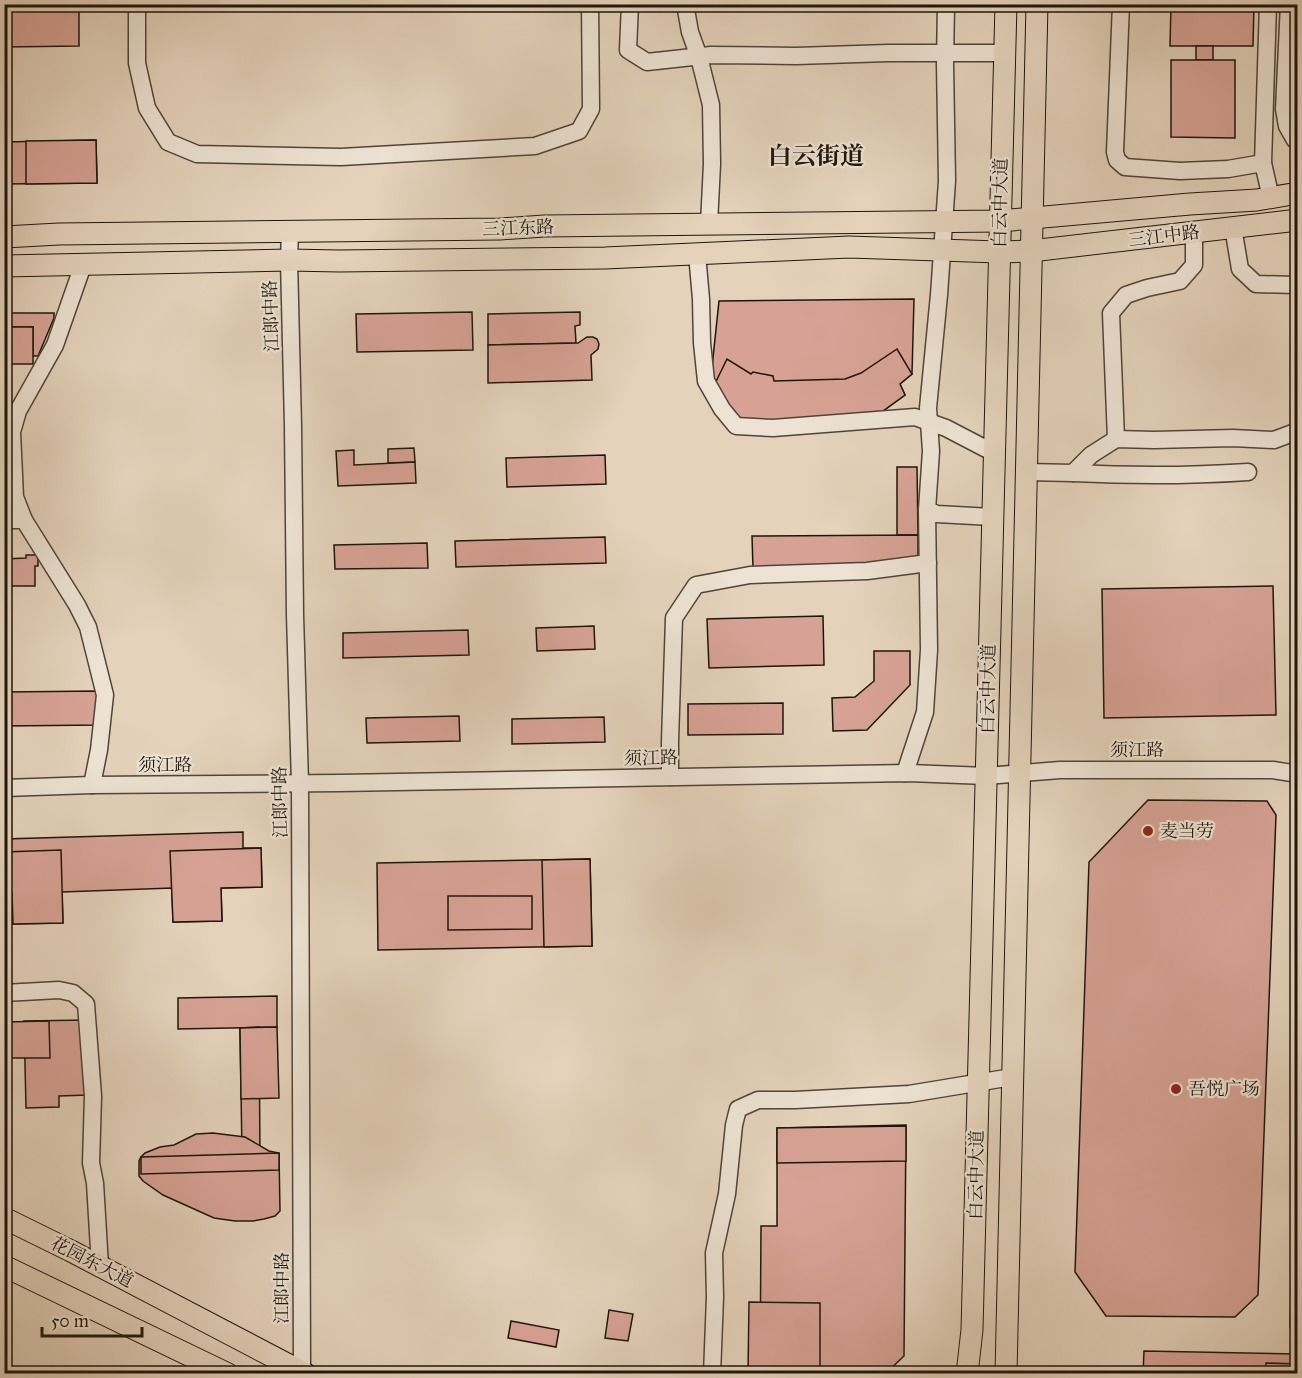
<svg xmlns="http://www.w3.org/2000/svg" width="1302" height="1378" viewBox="0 0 1302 1378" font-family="'IM FELL Great Primer','Noto Serif SC',serif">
	<rect width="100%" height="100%" fill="#e4d2bb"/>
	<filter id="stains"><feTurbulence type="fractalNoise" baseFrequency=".00333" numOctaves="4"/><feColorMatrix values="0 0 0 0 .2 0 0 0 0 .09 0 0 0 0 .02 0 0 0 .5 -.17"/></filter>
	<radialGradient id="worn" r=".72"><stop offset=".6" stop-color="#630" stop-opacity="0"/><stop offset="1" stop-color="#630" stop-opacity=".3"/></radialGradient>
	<!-- building -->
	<g fill="#d7a295" stroke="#1d160d" stroke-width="1.5">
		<polygon points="4,4 79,4 79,46 4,47"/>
		<polygon points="1171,4 1254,4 1253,46 1170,46"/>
		<rect x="1196" y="46" width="17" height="14"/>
		<polygon points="1171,60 1235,60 1235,138 1171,137"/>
		<polygon points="4,100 5,142 96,140 97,183 4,184"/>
		<polygon points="96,140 97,183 26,184 26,141"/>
		<polygon points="914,299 912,374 900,384 905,395 865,424 750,424 709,396 719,301"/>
		<polygon points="472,312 473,350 357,352 356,314"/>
		<polygon points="580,312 580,325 575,326 576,343 488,345 488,314"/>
		<polygon points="4,313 54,313 54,318 38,356 33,356 33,327 4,327"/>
		<rect x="4" y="327" width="29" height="37"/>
		<polygon points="587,337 593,337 597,339 599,344 598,349 591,355 592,380 488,383 488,345 578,343"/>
		<polygon points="897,349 912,374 900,384 905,395 865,424 750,424 708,398 727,359 751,374 753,372 773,376 774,381 845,379 861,373"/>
		<polygon points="414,448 415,462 388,463 388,449"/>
		<polygon points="354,450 354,465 415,462 416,483 338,486 336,451"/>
		<polygon points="605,455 606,484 507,487 506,458"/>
		<polygon points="897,467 917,467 918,535 897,535"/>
		<polygon points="918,535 918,567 753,568 752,536"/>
		<polygon points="605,537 606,563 456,567 455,541"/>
		<polygon points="427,543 428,568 335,569 334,545"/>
		<polygon points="26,555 38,555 38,566 35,566 35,586 4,586 4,559 26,558"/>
		<polygon points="1273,586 1276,715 1104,718 1102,589"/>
		<polygon points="823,616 824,665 709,668 707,619"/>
		<polygon points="594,626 595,649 537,651 536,628"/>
		<polygon points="468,630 469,655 343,658 343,633"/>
		<polygon points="874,651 910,651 910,685 867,730 833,731 832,698 855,697 874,681"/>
		<polygon points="99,691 99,725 4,726 4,692"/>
		<polygon points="783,703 783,734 688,735 688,704"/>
		<polygon points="459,716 460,741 367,743 366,718"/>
		<polygon points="604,717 605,742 512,744 512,719"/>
		<polygon points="1148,800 1267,801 1276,815 1258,1295 1235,1317 1106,1316 1075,1272 1089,862"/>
		<polygon points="243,832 243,848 261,848 262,887 221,888 222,921 173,922 172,888 62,892 63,923 13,924 12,893 4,893 4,839"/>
		<polygon points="261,848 262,887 221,888 222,921 173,922 170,851"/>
		<polygon points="61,850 63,923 13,924 12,893 4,893 4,852"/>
		<polygon points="590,859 592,946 378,950 377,863"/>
		<polygon points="590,859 592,946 544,947 542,860"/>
		<polygon points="448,896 532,896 532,929 448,930"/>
		<polygon points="277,996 277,1027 178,1029 178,998"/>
		<polygon points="87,1020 88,1095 59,1096 59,1107 26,1108 24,1021"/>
		<polygon points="49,1021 50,1058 4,1058 4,1022"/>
		<polygon points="259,1027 260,1154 242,1154 240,1028"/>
		<polygon points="277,1027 279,1098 241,1099 240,1028"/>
		<polygon points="1298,1102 1298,1327 1290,1327"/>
		<polygon points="906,1125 904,1356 885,1374 760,1374 761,1226 777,1226 777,1128"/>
		<polygon points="906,1126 906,1161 777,1163 777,1128"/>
		<polygon points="213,1133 245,1137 269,1151 279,1153 280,1211 275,1216 264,1219 253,1221 235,1221 214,1218 163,1195 143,1181 139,1176 139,1161 141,1157 145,1153 160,1147 174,1145 196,1134"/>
		<polygon points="279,1153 279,1170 141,1174 141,1157"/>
		<polygon points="749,1302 820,1303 820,1374 748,1374"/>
		<polygon points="609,1310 633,1314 628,1341 605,1338"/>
		<polygon points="511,1321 559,1330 556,1347 508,1338"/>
		<polygon points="1144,1351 1298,1354 1298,1374 1143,1374"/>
		<polygon points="1266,1363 1298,1364 1298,1374 1265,1374"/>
	</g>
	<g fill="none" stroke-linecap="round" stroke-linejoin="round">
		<!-- minor casing -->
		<g stroke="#4f4538" stroke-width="19">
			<g id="minor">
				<polyline points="137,4 137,63 147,108 168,142 197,154 341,157 535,146 579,131 591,109 590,4"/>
				<polyline points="630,4 628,50 647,62 711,55 796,56 888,53 1004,53"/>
				<polyline points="685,4 690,32 699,57 711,105 712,164 709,224"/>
				<polyline points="1121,4 1115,152 1117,160 1125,167 1180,171 1228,169 1263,163"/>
				<polyline points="1268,4 1263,163 1271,198"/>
				<polyline points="1289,4 1284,109 1287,126 1295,140 1298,141"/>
				<polyline points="1233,227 1240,269 1256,284 1294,285 1298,289"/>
				<polyline points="290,231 289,260 293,426 295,615 300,783 302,1372"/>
				<polyline points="697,254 701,299 702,343 706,381 722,409 736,426 773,428 915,417 946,428 994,453"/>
				<polyline points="83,265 55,345 18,411 12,432 15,497 24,520 77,605 88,627 105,695 99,750 92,785"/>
				<polyline points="1116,439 1111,313 1126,295 1147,288 1180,281 1194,265 1194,232"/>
				<polyline points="1026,472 1073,473 1091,455 1116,439 1154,440 1233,438 1274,440 1298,431"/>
				<path d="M1073 473C1131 476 1189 476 1248 472"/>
				<polyline points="927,510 937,514 992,517"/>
				<polyline points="4,520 24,520"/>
				<polyline points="905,773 925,712 929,650 927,510 931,451 928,408 939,295 947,181 945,64 946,4"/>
				<polyline points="670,777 670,741 674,618 696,585 750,575 867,571 928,563"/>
				<polyline points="4,788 92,785 340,783 909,773 986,776 1060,770 1273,770 1298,774"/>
				<polyline points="4,993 59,990 73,993 86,1004 93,1096 91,1163 95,1183 100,1266"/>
				<polyline points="712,1374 715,1297 714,1253 727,1194 734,1125 738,1109 758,1100 795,1100 909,1094 1012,1077"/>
			</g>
		</g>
		<!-- major casing -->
		<g stroke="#1d160d" stroke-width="23">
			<g id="major">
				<polyline points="4,237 59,234 500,229 544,226 1000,221 1190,204 1257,200 1298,193"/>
				<polyline points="4,266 289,260 339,261 605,258 849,247 999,252 1031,251 1298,220"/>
				<polyline points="4,1218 71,1251 306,1374"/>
				<polyline points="4,1266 228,1374"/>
				<polyline points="967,1374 972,1330 1006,4"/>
				<polyline points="1006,1374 1037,4"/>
			</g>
		</g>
		<!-- minor -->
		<use href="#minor" stroke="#ede2d3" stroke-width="16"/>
		<!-- major -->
		<use href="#major" stroke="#e4d2bb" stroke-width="21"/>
	</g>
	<!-- markers -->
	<g fill="#8f2418" stroke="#ede2d3" stroke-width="2">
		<circle cx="1148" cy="831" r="6"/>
		<circle cx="1176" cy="1089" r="6"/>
	</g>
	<g text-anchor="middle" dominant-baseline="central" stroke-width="4.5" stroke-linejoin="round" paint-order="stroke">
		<!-- street labels -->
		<g font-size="18" fill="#1d160d" stroke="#ede2d3">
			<text transform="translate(1000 203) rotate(-89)">白云中大道</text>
			<text transform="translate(518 228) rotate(-2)">三江东路</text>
			<text transform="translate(1164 236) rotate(-7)">三江中路</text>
			<text transform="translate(271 316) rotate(-92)">江郎中路</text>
			<text transform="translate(988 689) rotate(-89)">白云中大道</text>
			<text x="1137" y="750">须江路</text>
			<text transform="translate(651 758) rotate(-1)">须江路</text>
			<text x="165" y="765">须江路</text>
			<text transform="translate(280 802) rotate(-91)">江郎中路</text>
			<text transform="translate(976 1175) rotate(-89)">白云中大道</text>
			<text transform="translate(92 1262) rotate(27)">花园东大道</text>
			<text transform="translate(282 1288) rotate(-90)">江郎中路</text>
		</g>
		<!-- poi labels -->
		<g font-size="18" fill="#1d160d" stroke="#ede2d3" text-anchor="start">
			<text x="1160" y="831">麦当劳</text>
			<text x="1188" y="1089">吾悦广场</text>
		</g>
		<!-- district labels -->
		<g font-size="24" font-weight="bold" fill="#1d160d" stroke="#ede2d3">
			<text x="816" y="156">白云街道</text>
		</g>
	</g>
	<!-- margin -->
	<rect width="1302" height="1378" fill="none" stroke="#e4d2bb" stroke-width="24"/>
	<rect x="6" y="6" width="1290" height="1366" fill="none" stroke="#1d160d" stroke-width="3"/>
	<rect x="12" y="12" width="1278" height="1354" fill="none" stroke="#1d160d" stroke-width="1.5"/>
	<!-- scale -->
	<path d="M42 1327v9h100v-9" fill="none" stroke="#1d160d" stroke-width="3"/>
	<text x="51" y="1327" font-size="18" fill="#1d160d" stroke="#ede2d3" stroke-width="4.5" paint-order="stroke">50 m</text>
	<rect width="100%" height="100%" filter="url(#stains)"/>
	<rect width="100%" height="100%" fill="url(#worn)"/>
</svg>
